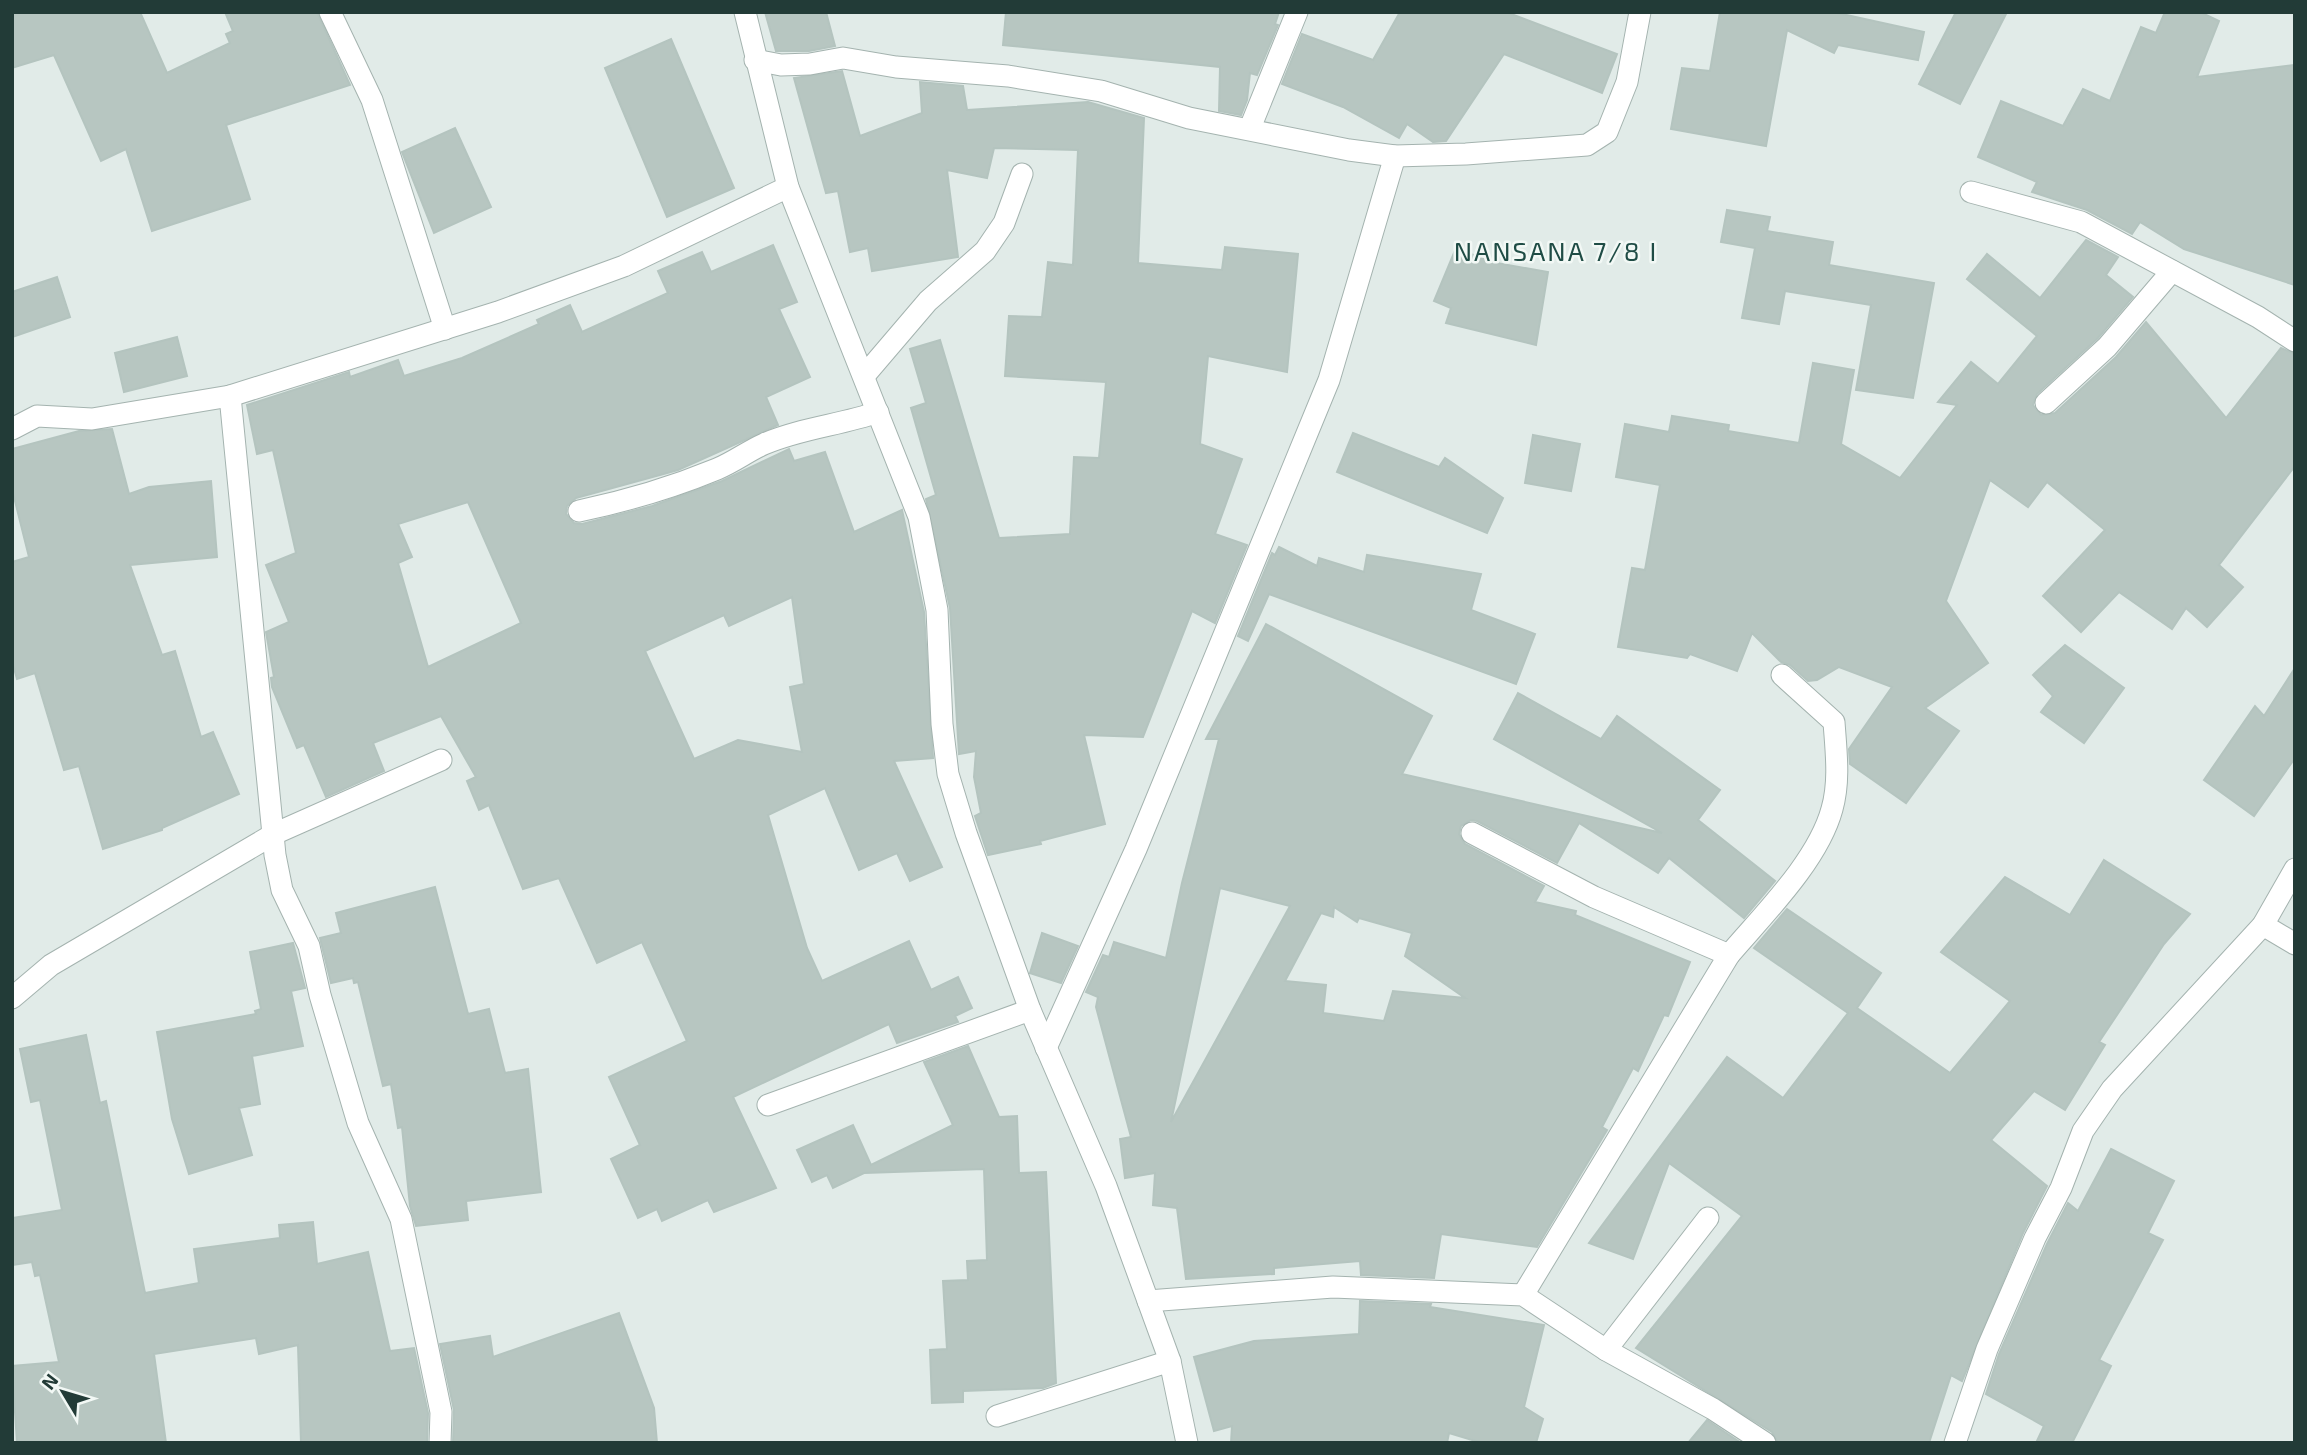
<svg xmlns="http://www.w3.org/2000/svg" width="2307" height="1455" viewBox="0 0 2307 1455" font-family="'Exo 2',sans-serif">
	<rect width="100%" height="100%" fill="#e1ebe8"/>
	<!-- building -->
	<g fill="#b7c6c1" stroke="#b4c4bf" stroke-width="2" fill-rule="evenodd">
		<polygon points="12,12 140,12 167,73 230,43 226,34 233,31 225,12 317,12 350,85 226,125 250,199 152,231 126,149 101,161 54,55 12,68"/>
		<polygon points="765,12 826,12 835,46 809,51 776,51"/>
		<polygon points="1006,12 1279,12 1275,24 1278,25 1257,75 1250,73 1247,100 1241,115 1219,111 1220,67 1003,45"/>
		<polygon points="1400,12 1506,12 1617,54 1602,93 1504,54 1446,141 1433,142 1407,124 1399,138 1343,107 1282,84 1302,34 1373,60"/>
		<polygon points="1720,12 1833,12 1924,32 1918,60 1838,45 1834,53 1787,30 1766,146 1671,129 1682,68 1710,71"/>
		<polygon points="1956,12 2007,12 1960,104 1919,84"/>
		<polygon points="2165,12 2200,12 2219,21 2197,77 2295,65 2295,285 2184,249 2140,222 2132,234 2087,210 2032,192 2037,182 1978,157 2001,101 2063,126 2083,89 2110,101 2141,27 2156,33"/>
		<polygon points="671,39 734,188 667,217 605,68"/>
		<polygon points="842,71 860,136 922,113 920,82 963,86 967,110 1088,102 1144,118 1138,263 1222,270 1225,247 1298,254 1287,372 1208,356 1200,444 1242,459 1215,534 1247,545 1215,623 1192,611 1143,737 1084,735 1105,824 1040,841 1041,844 988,855 975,816 981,813 974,777 976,751 959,754 950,608 926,499 936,495 911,408 926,403 910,349 940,340 999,538 1070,534 1074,457 1099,458 1106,382 1005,376 1009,316 1042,317 1048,262 1073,265 1078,150 994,148 987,178 947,170 958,257 872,271 868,248 850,252 838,191 826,193 794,78"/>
		<polygon points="455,128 491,207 434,233 402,152"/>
		<polygon points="1727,210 1770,217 1767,231 1833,242 1829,265 1934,283 1913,398 1856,390 1871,305 1785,291 1779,324 1742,318 1755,248 1721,242"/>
		<polygon points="2086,240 2118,257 2106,275 2133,297 2098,338 2037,394 2033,405 2041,415 2055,413 2116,357 2146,322 2226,418 2281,348 2295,354 2295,466 2219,565 2243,587 2207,627 2186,608 2172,629 2119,592 2081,632 2043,596 2105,530 2047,482 2028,507 1990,480 1946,601 1988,663 1925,708 1959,731 1906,803 1850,764 1849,749 1892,687 1839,667 1817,680 1808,681 1790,665 1781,662 1752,633 1737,671 1690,654 1687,658 1618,647 1632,568 1645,570 1660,485 1616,477 1625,424 1669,432 1672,416 1729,425 1728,431 1799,443 1813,363 1854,370 1841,444 1900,478 1957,405 1938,402 1971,362 1998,384 2037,336 1967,279 1987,254 2040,298"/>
		<path d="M773 245 797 302 779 309 810 377 766 397 778 425 678 470 576 498 567 506 566 514 574 523 582 524 652 506 722 481 789 449 794 461 825 452 854 532 902 510 924 612 933 758 894 761 942 867 910 881 897 853 859 870 825 788 768 815 807 948 822 981 909 941 931 990 958 977 972 1008 955 1016 958 1022 897 1043 889 1024 733 1097 776 1188 714 1212 708 1200 662 1221 657 1209 638 1218 611 1159 640 1145 609 1077 687 1041 642 942 597 963 559 878 523 889 489 805 479 810 467 781 476 777 441 716 373 743 384 771 326 797 304 745 297 748 272 687 271 678 274 677 266 632 289 622 266 565 296 553 273 450 257 454 247 405 349 372 350 377 398 360 404 376 462 358 539 324 537 320 570 305 582 332 668 293 658 271 702 252 711 272ZM468 502 521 623 428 667 398 563 412 557 398 524ZM792 597 804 684 790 687 802 752 738 740 694 759 645 651 724 615 729 626Z"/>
		<polygon points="1456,248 1491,262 1548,272 1536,345 1446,323 1451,308 1434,301"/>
		<polygon points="57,277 70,317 12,337 12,292"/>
		<polygon points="177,337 187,376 124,392 115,353"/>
		<polygon points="112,429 129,494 149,487 211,481 217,557 130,565 162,655 175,651 201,737 213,732 239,794 162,828 162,830 103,849 79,766 64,770 35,673 17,679 12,661 12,562 29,557 12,489 12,449 79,431"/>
		<polygon points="1353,433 1439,467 1445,458 1503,498 1487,533 1337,472"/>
		<polygon points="1533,435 1580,444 1571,491 1525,483"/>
		<polygon points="1279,547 1317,566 1319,558 1364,572 1367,555 1481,574 1471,610 1535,634 1516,684 1269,594 1248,641 1238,636 1272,553 1275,555"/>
		<path d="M1266 624 1432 716 1402 774 1662 833 1494 739 1518 693 1601 739 1617 716 1720 790 1698 820 1775 881 1744 918 1669 858 1658 873 1579 823 1557 863 1477 821 1471 820 1461 826 1459 834 1465 844 1544 886 1535 902 1576 911 1575 915 1690 962 1668 1016 1664 1015 1638 1071 1633 1068 1602 1127 1607 1130 1537 1247 1441 1234 1434 1278 1361 1275 1360 1261 1274 1268V1274L1186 1279 1177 1208 1153 1205 1155 1173 1125 1178 1120 1139 1131 1137 1096 1007 1098 997 1086 992 1103 955 1109 957 1114 942 1166 958 1182 883 1219 739H1206ZM1220 888 1290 906 1171 1122ZM1334 907 1357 922 1359 918 1412 933 1405 956 1465 998 1393 991 1384 1021 1323 1013 1326 985 1285 981 1321 913 1333 917Z"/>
		<polygon points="2065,645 2124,688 2084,743 2041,712 2053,696 2033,675"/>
		<polygon points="2295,668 2295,758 2254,816 2204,780 2255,706 2264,716"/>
		<polygon points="2104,860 2190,914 2164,944 2099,1042 2105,1045 2065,1110 2034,1091 1991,1140 2047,1186 2023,1233 1962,1381 1951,1375 1929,1443 1778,1443 1772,1432 1636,1348 1742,1216 1669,1163 1633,1259 1589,1243 1727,1057 1783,1098 1848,1013 1754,948 1787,909 1881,973 1857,1008 1950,1073 2010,1001 1941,952 2005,877 2070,915"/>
		<polygon points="435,887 468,1014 489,1009 505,1073 528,1069 541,1192 466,1201 468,1220 416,1226 410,1206 402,1127 398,1128 391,1084 383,1086 358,982 354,983 353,978 331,983 320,938 341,933 336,913"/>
		<polygon points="1042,933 1078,946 1061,983 1030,973"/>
		<polygon points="293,943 305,988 291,991 303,1046 252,1056 260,1104 239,1108 252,1155 189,1174 172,1119 157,1032 256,1014 255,1011 261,1009 250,952"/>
		<polygon points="86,1035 100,1103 106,1101 145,1293 199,1283 194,1249 280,1238 279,1225 313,1222 317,1264 368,1252 390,1351 414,1348 428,1413 427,1443 301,1443 298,1345 259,1354 256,1338 154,1354 166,1443 17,1443 12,1366 59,1362 40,1275 35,1276 32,1262 12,1265 12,1218 62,1210 40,1100 31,1102 20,1049"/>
		<polygon points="968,1046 999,1117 1017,1116 1019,1173 1046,1172 1056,1383 1043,1388 963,1391 963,1402 932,1403 930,1350 947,1349 943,1281 968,1280 967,1261 987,1260 984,1169 864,1173 833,1188 827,1175 812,1182 797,1150 853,1125 871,1165 953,1125 924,1062"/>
		<polygon points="2111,1149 2174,1181 2148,1233 2163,1240 2099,1360 2111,1366 2072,1443 2036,1443 2044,1426 1986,1394 1999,1354 2047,1244 2068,1203 2078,1211"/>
		<polygon points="1360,1301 1431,1304 1430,1307 1544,1325 1524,1407 1543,1419 1536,1443 1482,1443 1449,1433 1447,1443 1231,1443 1232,1426 1214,1431 1194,1357 1254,1341 1359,1334"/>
		<polygon points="619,1313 654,1408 657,1443 453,1443 454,1410 440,1344 490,1336 493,1357"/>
		<polygon points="1707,1420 1741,1443 1688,1443"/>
	</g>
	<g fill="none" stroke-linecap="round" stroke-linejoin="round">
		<!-- service casing -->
		<g stroke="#a4b3af" stroke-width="23">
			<g id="service">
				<polyline points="864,376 928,301 985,251 1004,223 1022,174"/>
				<polyline points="997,1416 1170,1361"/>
			</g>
		</g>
		<!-- minor casing -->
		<g stroke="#a4b3af" stroke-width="23">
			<g id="minor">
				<polyline points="330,12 372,100 445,329"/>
				<polyline points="745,12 788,187 919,517 937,610 942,724 948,774 966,833 1030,1010 1106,1186 1170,1361 1187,1443"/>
				<polyline points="755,60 781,65 810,64 843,58 896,67 1008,76 1101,91 1189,118 1349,150 1395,156 1466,154 1587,145 1607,132 1627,82 1640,12"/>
				<polyline points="1250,128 1297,12"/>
				<polyline points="1971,192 2081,222 2258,317 2295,341"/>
				<polyline points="2046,403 2107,347 2172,271"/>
				<polyline points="12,429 37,416 92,419 230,396"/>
				<path d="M579 511C627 501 671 488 717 469 734 462 748 451 764 444 801 428 841 425 878 412"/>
				<polyline points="1472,833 1594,897 1729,955 1523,1295"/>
				<polyline points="2263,925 2295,944"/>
				<path d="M1729 955C1763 915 1818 861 1832 809 1840 781 1836 751 1834 722L1782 675"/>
				<polyline points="12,998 51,965 274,834 441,760"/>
				<polyline points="1046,1048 1136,849 1329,380 1395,156"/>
				<polyline points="768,1105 1030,1010"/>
				<polyline points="1148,1301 1333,1287 1523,1295 1606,1350 1713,1409 1765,1443"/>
				<polyline points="1606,1350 1708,1218"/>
				<polyline points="440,1443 441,1412 401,1219 358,1123 320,995 309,946 282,890 275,855 230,396 498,312 624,266 788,187"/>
				<polyline points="1955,1443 1987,1349 2035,1238 2061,1188 2083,1131 2112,1089 2263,925 2295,869"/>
			</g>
		</g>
		<!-- service -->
		<use href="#service" stroke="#fff" stroke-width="21"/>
		<!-- minor -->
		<use href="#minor" stroke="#fff" stroke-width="21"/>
	</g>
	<g text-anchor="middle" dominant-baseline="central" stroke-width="5" stroke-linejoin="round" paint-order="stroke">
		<!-- quarter labels -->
		<g font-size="26" letter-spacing="2" fill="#1f4c45" stroke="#f2f8f5">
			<text x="1556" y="250">NANSANA 7/8 I</text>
		</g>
	</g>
	<!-- border -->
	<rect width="2307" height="1455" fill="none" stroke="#223b37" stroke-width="28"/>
	<!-- north arrow -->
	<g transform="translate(63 1392) rotate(308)" stroke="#f2f8f5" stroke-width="5" paint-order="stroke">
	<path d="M0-5L12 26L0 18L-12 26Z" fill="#223b37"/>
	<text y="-10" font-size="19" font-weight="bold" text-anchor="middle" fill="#223b37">N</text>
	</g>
</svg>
